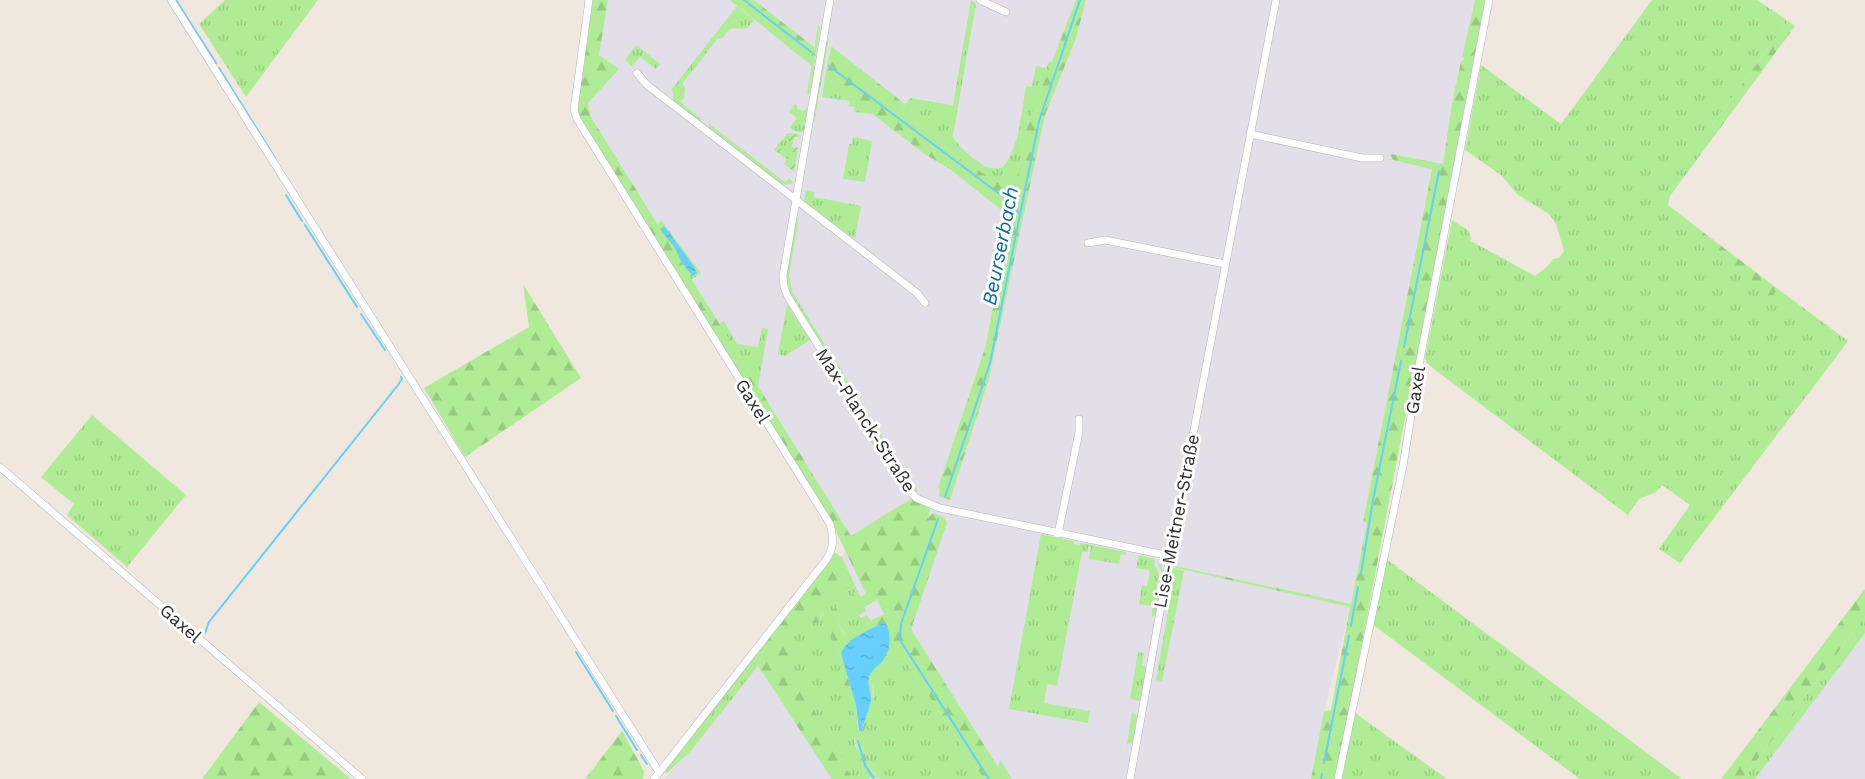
<svg xmlns="http://www.w3.org/2000/svg" width="1865" height="779" viewBox="0 0 1865 779" font-family="'Work Sans',sans-serif">
	<defs>
		<pattern id="grass-tufts" width="24" height="20" patternUnits="userSpaceOnUse" patternTransform="scale(1.5)"><rect width="24" height="20" fill="#afec95"/><path d="M3 7l-1-3M5 7V3M7 7l1-3M15 17l-1-3M17 17v-4M19 17l1-3" fill="none" stroke="#97cb81"/></pattern>
		<pattern id="forest-firs" width="22" height="20" patternUnits="userSpaceOnUse" patternTransform="scale(1.5)"><rect width="22" height="20" fill="#afec95"/><path d="M5 1l3.5 6h-7zM16 11l3.5 6h-7z" fill="#97cb81"/></pattern>
		<pattern id="garden-furrows" width="10" height="10" patternUnits="userSpaceOnUse" patternTransform="scale(1.5)"><rect width="10" height="10" fill="#afec95"/><path d="M-1 1l2-2M0 10L10 0M9 11l2-2" fill="none" stroke="#97cb81"/></pattern>
		<pattern id="water-ripples" width="26" height="14" patternUnits="userSpaceOnUse" patternTransform="scale(1.5)"><rect width="26" height="14" fill="#66cffc"/><path d="M2 4q2-2 4 0t4 0M15 11q2-2 4 0t4 0" fill="none" stroke="#59b2d8"/></pattern>
	</defs>
	<rect width="100%" height="100%" fill="#f0e8de"/>
	<!-- industrial -->
	<g fill="#e2dfe8">
		<polygon points="608,0 1475,0 1443,165 1433,163 1363,522 1367,523 1351,604 1324,711 1311,779 663,779 691,751 758,666 758,655 839,564 851,536 591,117 588,103 599,55"/>
		<polygon points="1865,633 1865,779 1755,779"/>
	</g>
	<!-- grass -->
	<g fill="url(#grass-tufts)">
		<polygon points="225,0 318,0 246,97 199,24"/>
		<path d="M971 0 976 4 953 135C954 144 978 163 987 167 991 169 997 168 1002 168 1019 150 1022 110 1026 86L1032 87 1036 66 1046 68 1050 61 1053 63 1027 126 1014 194 959 158 901 110 910 98 953 105Z"/>
		<polygon points="1652,0 1757,0 1788,21 1712,125 1718,131 1670,196 1668,205 1695,226 1689,234 1770,298 1778,289 1848,341 1680,563 1659,549 1690,505 1662,485 1656,492 1639,499 1628,515 1434,369 1427,363 1425,358 1452,220 1469,231 1471,241 1535,276 1548,266 1553,259 1559,258 1564,251 1556,224 1549,214 1517,194 1501,175 1465,150 1481,65 1561,124"/>
		<polygon points="737,6 754,20 748,28 730,29 721,39 718,38 682,84 685,87 684,98 680,102 703,120 698,121 674,102 672,89"/>
		<polygon points="818,25 820,28 810,93 807,95"/>
		<polygon points="829,39 814,123 813,121 826,41"/>
		<polygon points="636,45 660,64 656,69 640,57 632,66 625,60"/>
		<polygon points="825,77 874,114 854,112 855,107 849,106 850,101 822,97"/>
		<polygon points="795,104 797,105 797,109 804,111 806,108 807,109 804,130 801,132 794,131 790,127 797,118 789,112"/>
		<polygon points="709,124 785,182 789,178 794,183 783,185 709,129"/>
		<polygon points="785,137 789,138 794,153 792,160 777,146"/>
		<polygon points="853,137 872,141 865,182 843,179 849,144 852,144"/>
		<polygon points="806,190 814,192 814,197 861,206 855,238 852,237 808,205 804,200"/>
		<polygon points="799,217 789,276 793,293 912,484 919,492 916,492 910,484 789,291 787,273 796,222"/>
		<polygon points="661,220 701,273 691,280 657,226"/>
		<polygon points="787,304 810,340 785,356 778,354"/>
		<polygon points="724,321 737,344 758,347 762,328 768,329 758,386 719,324"/>
		<polygon points="92,415 186,495 127,567 67,515 74,504 41,477"/>
		<polygon points="866,429 899,482 898,485 864,430"/>
		<polygon points="1041,534 1074,541 1074,544 1080,545 1081,543 1126,552 1126,555 1121,554 1119,564 1089,559 1091,547 1088,547 1087,552 1082,552 1057,686 1047,684 1044,703 1090,711 1088,723 1009,709"/>
		<path d="M835 553 842 557 858 592 852 594 825 622 840 655 852 716 859 731H864L874 692 873 679 876 672 891 657 905 660 984 779H881C867 769 865 753 861 737H855L854 741 863 769 870 779H852L808 699 791 672 788 652 792 635 803 624 820 622 825 606 849 590 832 569 822 571 832 554Z"/>
		<polygon points="1139,555 1155,559 1154,564 1159,574 1157,587 1159,587 1161,571 1157,561 1162,567 1163,573 1156,614 1152,617 1152,606 1139,604 1142,585 1147,586 1150,572 1149,570 1136,568"/>
		<polygon points="1385,558 1682,779 1580,779 1372,624"/>
		<polygon points="1172,567 1184,571 1162,681 1156,680 1173,583"/>
		<polygon points="866,594 868,597 877,600 864,607 866,611 859,615 861,618 867,615 871,621 845,635 837,621 845,605"/>
		<polygon points="1865,616 1865,633 1755,779 1743,779"/>
		<polygon points="1138,652 1144,653 1142,664 1146,668 1140,700 1139,701 1130,699"/>
		<polygon points="755,655 758,666 691,751 666,774 665,770"/>
		<polygon points="1132,712 1137,716 1133,741 1127,745"/>
		<polygon points="1355,713 1447,779 1342,779"/>
	</g>
	<!-- forest -->
	<g fill="url(#forest-firs)">
		<path d="M591 0H608L599 55 619 69 588 103 591 117 851 536 909 500 912 499 930 509 928 518 933 513 944 517 947 523 911 629 998 767 1000 760 1012 779H984L905 660 891 657 876 672 873 679 872 709 864 731H862L871 701 868 679 873 669 888 653V628L880 624C867 632 846 638 841 654L856 705 858 730 855 725 844 685 840 655 825 622C832 608 844 597 858 592L861 597 845 605 837 621 844 635 884 614 877 600 868 597 866 594 833 525 578 116 577 104Z"/>
		<polygon points="730,0 754,0 814,47 812,66"/>
		<polygon points="1076,0 1086,0 1076,38 1045,115 988,382 950,500 939,496 940,489 938,488 986,345 1009,216 951,170 923,153 825,77 831,46 905,104 901,110 959,158 1014,193 1027,126"/>
		<polygon points="1475,0 1485,0 1336,779 1311,779 1324,711 1331,710 1350,607 1172,567 1175,566 1351,604 1367,523 1363,522 1432,169 1393,160 1390,154 1443,164 1453,98 1461,61 1463,61 1464,57 1462,57"/>
		<polygon points="1788,21 1795,26 1718,131 1712,125"/>
		<polygon points="1695,226 1778,289 1770,299 1690,237 1689,234"/>
		<polygon points="523,284 581,378 465,457 424,388 529,327"/>
		<path d="M832 569 846 571 851 583C844 603 824 596 820 622L802 625 792 635 788 652 791 672 808 699 852 779H832L758 666 755 655 822 571Z"/>
		<polygon points="1865,589 1865,616 1743,779 1721,779"/>
		<polygon points="259,702 351,779 202,779"/>
		<polygon points="622,731 644,771 643,779 585,779"/>
		<path d="M855 737H861C865 752 867 777 885 779L867 777 859 758Z"/>
	</g>
	<!-- garden -->
	<polygon fill="url(#garden-furrows)" points="791,133 800,135 799,137 794,137 792,147 798,148 794,172 784,164 787,159 774,150 777,146 792,160 794,153 789,150 789,139 785,137 786,134"/>
	<!-- water -->
	<g fill="url(#water-ripples)">
		<polygon points="664,226 693,265 697,273 693,276 682,263 675,248 660,229"/>
		<path d="M880 624H886C891 633 891 651 884 659 879 666 872 668 869 677 867 684 871 691 871 699 870 710 864 720 862 731H859L856 705 841 654C846 638 867 632 880 624Z"/>
	</g>
	<g fill="none" stroke-linecap="round" stroke-linejoin="round">
		<!-- stream -->
		<g stroke="#66cffc" stroke-width="2">
			<polyline points="176,0 216,63"/>
			<polyline points="744,0 811,52"/>
			<polyline points="829,66 1005,198 1019,213"/>
			<polyline points="219,68 275,158"/>
			<polyline points="286,195 302,221"/>
			<polyline points="305,225 357,307"/>
			<polyline points="361,314 385,350"/>
			<polyline points="1404,347 1439,171"/>
			<polyline points="945,497 990,363 1039,121 1080,0"/>
			<polyline points="938,519 901,624 900,640 989,779"/>
			<polyline points="1361,574 1373,500 1401,361"/>
			<polyline points="1351,626 1358,587"/>
			<polyline points="205,633 209,622 398,385 402,379 401,377"/>
			<polyline points="576,652 613,711"/>
			<polyline points="616,716 637,750"/>
			<polyline points="858,741 865,765 874,779"/>
			<polyline points="641,755 647,764"/>
			<polyline points="1324,763 1349,636"/>
			<polyline points="1321,779 1322,774"/>
		</g>
		<!-- minor casing -->
		<g stroke="#b2b4c2" stroke-width="8">
			<g id="minor">
				<polyline points="171,0 659,772"/>
				<path d="M589 0 574 110 577 119 830 524C834 539 834 548 826 560L654 779"/>
				<polyline points="830,0 783,276 784,287 788,297 905,485 916,498 940,508 1170,556"/>
				<polyline points="980,0 1006,12"/>
				<polyline points="637,73 647,85 917,293 925,303"/>
				<polyline points="1250,134 1362,158 1380,158"/>
				<polyline points="1088,243 1105,240 1225,264"/>
				<polyline points="0,467 362,779"/>
				<polyline points="1058,534 1079,432 1079,419"/>
				<polyline points="1130,779 1170,556 1276,0"/>
				<polyline points="1338,779 1403,466 1419,365 1489,0"/>
			</g>
		</g>
		<!-- minor -->
		<use href="#minor" stroke="#fff" stroke-width="7"/>
	</g>
	<g text-anchor="middle" dominant-baseline="central" stroke-width="6" stroke-linejoin="round" paint-order="stroke">
		<!-- street labels -->
		<g font-size="18" fill="#2d2d2d" stroke="#fff">
			<text transform="translate(1415 390) rotate(-81)">Gaxel</text>
			<text transform="translate(753 401) rotate(58)">Gaxel</text>
			<text transform="translate(866 420) rotate(57)">Max-Planck-Straße</text>
			<text transform="translate(1176 521) rotate(-79)">Lise-Meitner-Straße</text>
			<text transform="translate(181 623) rotate(41)">Gaxel</text>
		</g>
		<!-- water labels -->
		<g font-size="20" font-style="italic" fill="#006cad" stroke="#fff">
			<text transform="translate(1000 246) rotate(-79)">Beurserbach</text>
		</g>
	</g>
</svg>
